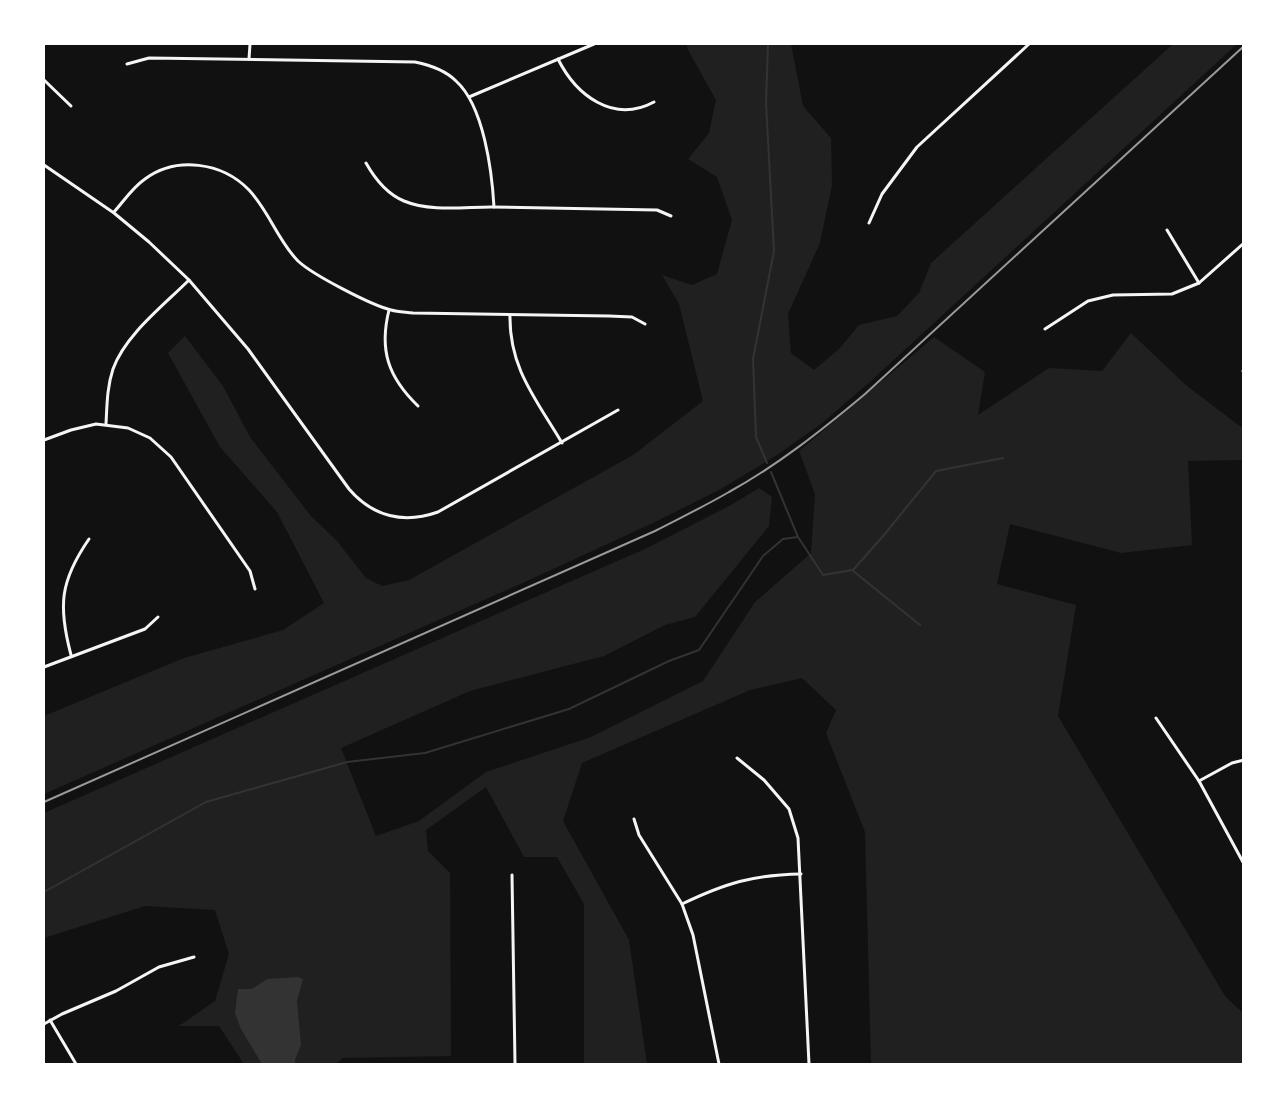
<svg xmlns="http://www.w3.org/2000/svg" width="1287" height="1108" viewBox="0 0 1287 1108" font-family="'Archivo Narrow',sans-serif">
	<rect width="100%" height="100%" fill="#111"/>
	<!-- green -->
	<g fill="#202020">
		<polygon points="687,44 791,44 803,106 831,138 832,185 820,243 788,314 791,353 814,370 839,349 859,325 897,316 919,293 931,263 1173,44 1237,44 872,380 821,424 777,455 721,489 653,523 527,581 44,794 44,716 184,658 283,630 324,603 277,512 220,447 168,353 185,336 223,386 250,437 311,516 337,541 366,578 382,586 409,580 633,455 703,401 679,304 662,275 692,285 717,274 732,220 717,177 688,159 709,133 716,100 687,48"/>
		<polygon points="1131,333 1187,386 1241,427 1243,426 1243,460 1188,461 1192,545 1121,553 1010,524 997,584 1076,605 1058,716 1225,996 1243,1013 1243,1064 871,1064 865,832 826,733 836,710 802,678 750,690 582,763 563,821 629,940 647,1064 584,1064 584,904 557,857 524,857 486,787 426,830 428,851 450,873 451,1056 343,1058 336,1064 244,1064 219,1026 179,1026 215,1001 229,954 215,910 145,906 44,938 44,813 647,548 731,505 759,488 772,497 769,526 695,617 665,625 604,656 470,691 341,748 376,836 419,821 486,772 591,737 703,681 755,602 811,553 815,494 799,451 934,337 985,372 978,415 1049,368 1102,371"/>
	</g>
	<!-- water -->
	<polygon fill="#333" points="297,977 303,979 297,1001 301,1045 295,1060 295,1064 262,1064 241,1029 235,1013 238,989 252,989 267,979"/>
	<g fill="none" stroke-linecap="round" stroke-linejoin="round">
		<!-- stream -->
		<g stroke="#333" stroke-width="2">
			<polyline points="767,463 756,437 753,359 774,251 766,103 768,44"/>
			<polyline points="771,472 798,537 823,575 852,570 920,625"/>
			<polyline points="853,570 884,535 936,471 1003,458"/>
			<polyline points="44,892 206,802 347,762 425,753 569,709 669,661 699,650 763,556 783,539 798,537"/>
		</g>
		<!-- minor -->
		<g stroke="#f5f5f5" stroke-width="3">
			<polyline points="249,59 250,44"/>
			<path d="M558 59C576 95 613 124 654 102"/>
			<path d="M127 64 149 58 415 62C430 65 445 70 456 81 484 106 492 172 494 207"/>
			<polyline points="44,80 71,106"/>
			<polyline points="469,97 594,44"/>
			<path d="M366 163C375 179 387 194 404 201 430 212 464 207 491 207 546 208 602 209 657 210L671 216"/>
			<path d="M44 165 114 213 149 242 189 280 248 349 349 489C373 517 404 524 438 512L618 410"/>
			<path d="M114 212C124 201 132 188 145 179 176 156 222 162 249 190 269 211 278 241 298 261 313 275 371 305 391 310 398 312 406 312 413 313L609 316 632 317 645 324"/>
			<polyline points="869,223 882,194 917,147 1029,44"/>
			<polyline points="1167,230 1199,283"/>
			<path d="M389 310C379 350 388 377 418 406"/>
			<path d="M510 315C509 368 536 399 562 443"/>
			<polyline points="1045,329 1088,301 1113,295 1172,294 1199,283 1244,243"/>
			<polyline points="1243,371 1244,371"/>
			<path d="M106 424C107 405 107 387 113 369 125 335 164 305 189 280"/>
			<polyline points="44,440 71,430 96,424 128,428 150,438 171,457 250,571 255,589"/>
			<path d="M71 655C58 606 60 581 89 539"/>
			<polyline points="44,667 145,629 158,617"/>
			<polyline points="1156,718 1199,781 1244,864"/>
			<polyline points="737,758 764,780 789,809 798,838 809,1064"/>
			<polyline points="1199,781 1232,763 1244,760"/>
			<polyline points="634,819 639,835 682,904 693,935 719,1064"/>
			<polyline points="512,875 515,1064"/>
			<path d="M682 904C726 883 752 875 801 874"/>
			<polyline points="50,1020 76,1064"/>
			<polyline points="44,1024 62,1014 116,991 159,967 194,957"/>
		</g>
		<!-- rail -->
		<path stroke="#9a9a9a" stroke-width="2" d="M44 802 655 531C680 518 705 506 729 492 778 465 822 430 865 394L1244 46"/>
	</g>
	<!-- border -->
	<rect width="1287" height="1108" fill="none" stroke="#ffffff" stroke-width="90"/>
</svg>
